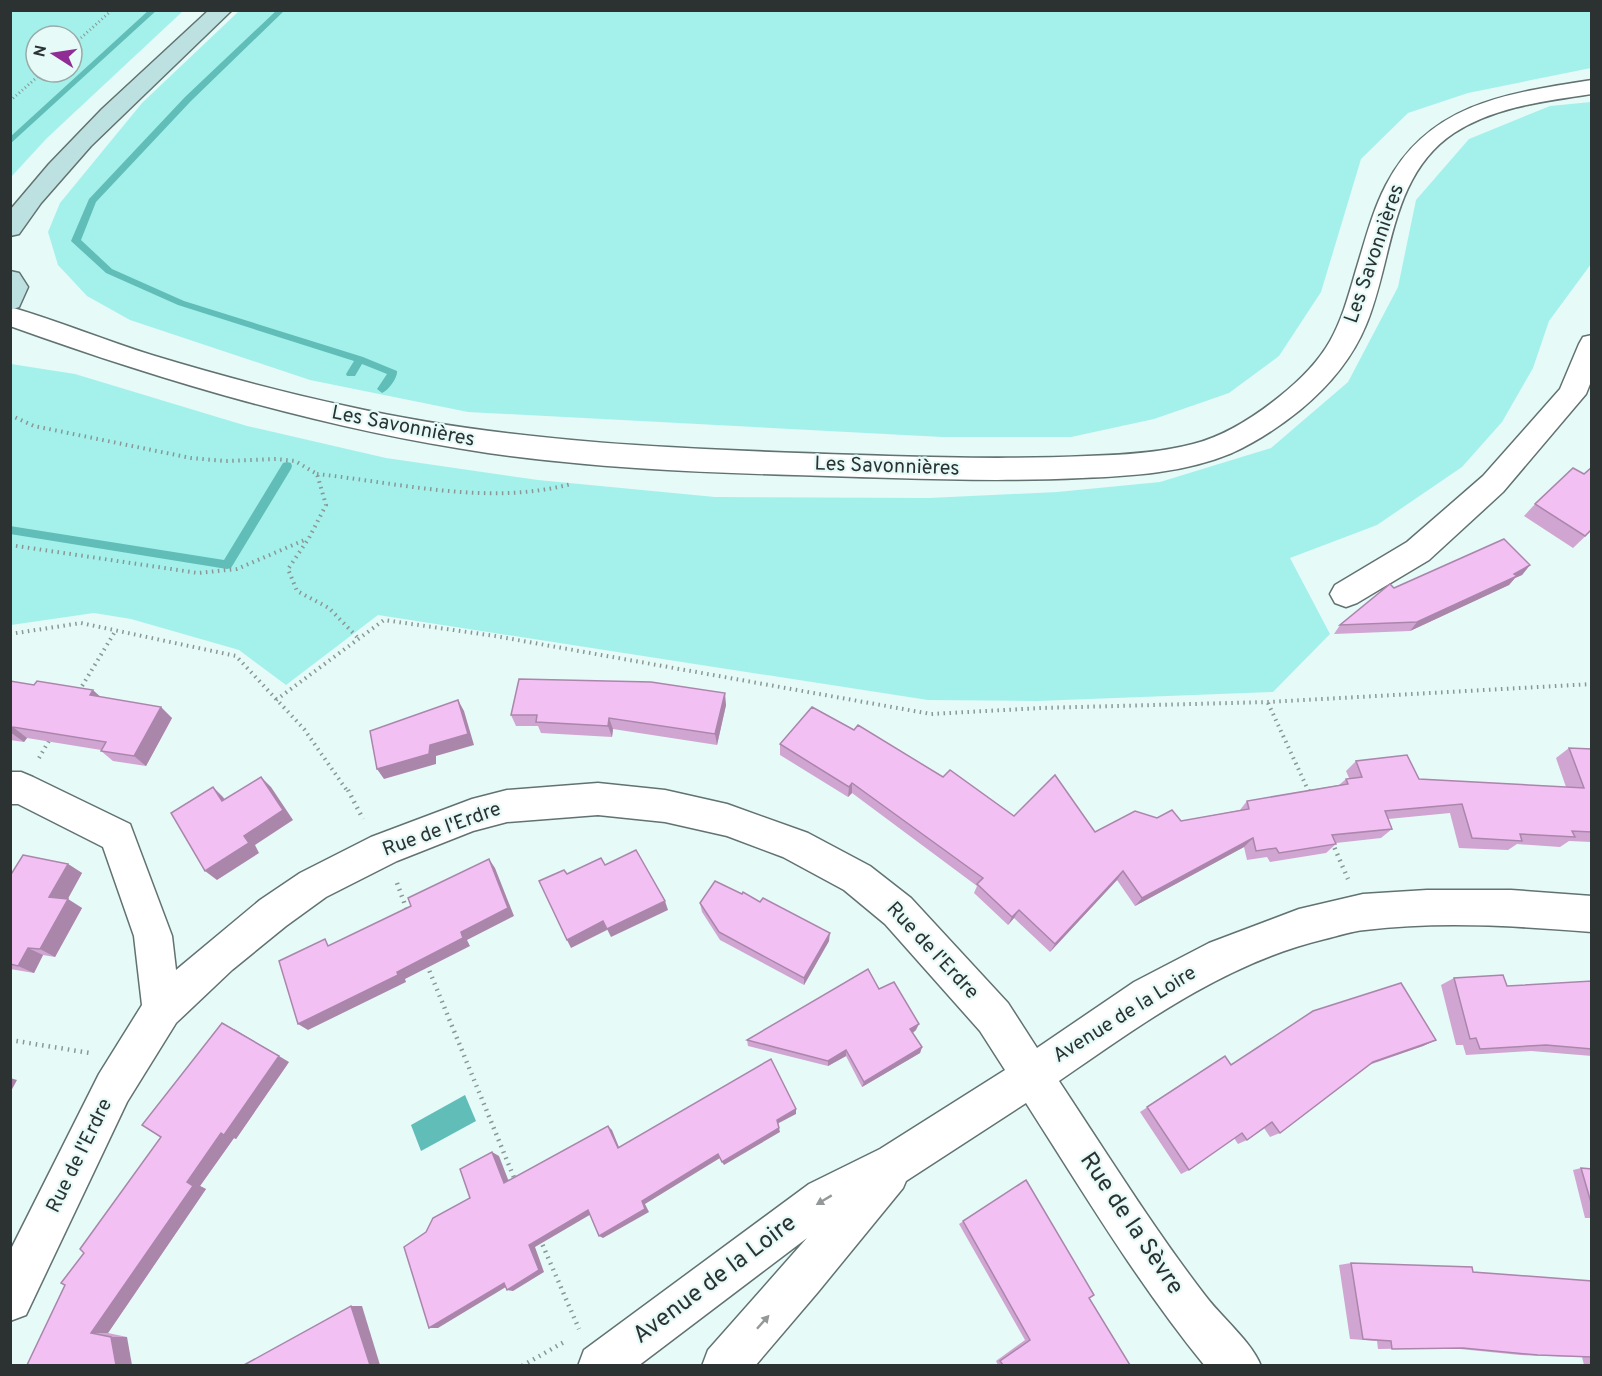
<svg xmlns="http://www.w3.org/2000/svg" width="1602" height="1376" viewBox="0 0 1602 1376" font-family="Overpass,sans-serif">
	<rect width="100%" height="100%" fill="#e6faf8"/>
	<!-- green -->
	<g fill="#a4f1ec" fill-rule="evenodd">
		<polygon points="1474,10 1591,11 1591,68 1468,93 1408,113 1361,159 1321,292 1279,356 1229,393 1154,419 1071,437 942,437 468,412 310,380 130,320 87,296 58,265 48,232 60,203 142,103 239,11"/>
		<path d="M10 11 11 10 183 11 47 138 11 177ZM36 36H72V72H36Z"/>
		<polygon points="1591,102 1591,264 1549,321 1533,368 1502,422 1462,467 1377,525 1290,558 1330,634 1273,692 1037,701 928,700 378,615 286,685 239,650 131,619 94,613 11,625 11,364 75,374 247,426 386,458 538,480 715,497 929,498 1057,492 1160,482 1271,448 1348,382 1398,287 1416,200 1469,139 1550,106"/>
	</g>
	<!-- water -->
	<polygon fill="#61bdb8" points="465,1095 476,1121 421,1151 411,1125"/>
	<g fill="none" stroke-linecap="round" stroke-linejoin="round">
		<!-- stream -->
		<g fill="#61bdb8" fill-rule="evenodd">
			<polygon points="149,10 157,10 10,144 10,137"/>
			<path d="M277 10H285L191 101 96 202 81 240 112 269 184 301 363 357 397 371C398 377 389 390 382 393L377 389 387 374 362 364 355 376H347L346 374 354 361 178 305 106 273 71 241 89 199 185 97Z"/>
			<polygon points="287,462 291,463 292,466 291,469 231,568 227,569 10,534 10,526 224,560 283,463"/>
		</g>
		<!-- minor casing -->
		<g stroke="#617271" stroke-width="3">
			<g id="minor">
				<polygon points="1592,335 1592,379 1586,394 1503,492 1429,560 1357,603 1346,607 1335,603 1330,594 1335,585 1407,542 1483,476 1560,389 1579,344 1583,337"/>
				<path d="M10 772H21L33 777 130 824 172 936 176 970 260 900 300 873 371 837 472 799 507 790 598 783 665 790 727 804 808 833 870 866 911 898 1008 1003 1037 1048 1134 982 1209 943 1299 909 1363 894 1427 890H1511L1592 896V932C1516 926 1440 921 1365 930 1352 931 1338 936 1325 939 1225 963 1143 1023 1059 1081 1106 1152 1152 1226 1204 1294 1221 1317 1252 1342 1261 1366H1205C1138 1284 1083 1192 1026 1103L906 1181 903 1188 818 1292 755 1366H702L708 1350 807 1238 638 1366H578L584 1350 809 1184 880 1149 1005 1070 980 1031 885 924 844 890 783 857 727 836 665 822 598 815 507 822 473 831 397 861 326 897 286 926 232 970 176 1023 127 1102 26 1315 10 1321V1251L99 1074 142 1005 134 936 103 847 18 804H10Z"/>
			</g>
		</g>
		<!-- tertiary casing -->
		<g stroke="#617271" stroke-width="3">
			<path id="tertiary" d="M1592 80V94C1545 101 1494 107 1454 133 1389 176 1393 261 1366 325 1352 359 1328 387 1300 410 1279 427 1256 442 1232 453 1184 473 1132 476 1082 478 1019 481 956 480 893 478 758 474 622 472 488 453 325 429 166 382 10 326V307C59 321 106 341 155 356 218 375 281 392 346 406 525 446 707 450 889 456 955 458 1021 459 1087 456 1122 455 1159 453 1193 444 1225 436 1254 417 1279 397 1330 356 1339 330 1356 270 1365 241 1372 212 1386 185 1428 103 1509 93 1592 80Z"/>
		</g>
		<!-- secondary casing -->
		<g stroke="#617271" stroke-width="3">
			<g id="secondary">
				<polygon points="209,10 232,10 91,146 41,203 19,234 10,236 10,210 49,164 102,109"/>
				<polygon points="10,271 19,273 28,287 19,307 10,310"/>
			</g>
		</g>
		<!-- path-far2 -->
		<g stroke="#8a9796" stroke-width="3" stroke-dasharray="1 3" stroke-linecap="butt">
			<polyline points="72,46 112,10"/>
			<polyline points="10,101 43,72"/>
		</g>
		<!-- path-far1 -->
		<g stroke="#8a9796" stroke-width="4" stroke-dasharray="1.5 4.5" stroke-linecap="butt">
			<polyline points="10,415 34,426 191,458 225,461 276,459 295,461 317,474 326,505 309,538 288,569 297,591 329,608 358,638"/>
			<path d="M317 474C400 483 489 506 571 484"/>
			<polyline points="10,545 198,573 237,569 307,539"/>
			<polyline points="10,634 81,623 236,656 304,729 348,792"/>
			<polyline points="79,691 116,630"/>
			<polyline points="276,700 384,620 495,636 931,714 1041,708 1268,702 1592,684"/>
			<polyline points="1268,703 1309,792"/>
			<polyline points="39,758 50,739"/>
		</g>
		<!-- path -->
		<g stroke="#8a9796" stroke-width="4.5" stroke-dasharray="1.5 5" stroke-linecap="butt">
			<polyline points="348,790 363,819"/>
			<polyline points="1308,790 1310,794"/>
			<polyline points="1332,842 1348,879"/>
			<polyline points="397,883 408,913"/>
			<polyline points="427,965 515,1180"/>
			<polyline points="10,1040 90,1053"/>
			<polyline points="540,1239 579,1329"/>
			<polyline points="522,1366 564,1342"/>
		</g>
		<!-- minor -->
		<use href="#minor" fill="#fff" fill-rule="evenodd"/>
		<!-- tertiary -->
		<use href="#tertiary" fill="#fff" fill-rule="evenodd"/>
		<!-- secondary -->
		<use href="#secondary" fill="#bce1e0" fill-rule="evenodd"/>
	</g>
	<!-- wall -->
	<g fill="#d1a5d2">
		<polygon points="1535,504 1592,530 1573,548 1524,516"/>
		<polygon points="1530,565 1522,575 1515,578 1509,585 1410,631 1334,634 1340,625 1394,588"/>
		<polygon points="10,681 101,697 172,718 146,766 113,761 101,751 101,750 27,738 24,742 10,740"/>
		<polygon points="726,705 717,745 613,729 612,737 541,733 538,726 516,726 511,715"/>
		<polygon points="854,730 943,777 1014,816 1095,832 1157,818 1181,821 1240,810 1247,801 1339,785 1346,779 1349,778 1346,771 1356,761 1419,779 1566,787 1556,758 1569,748 1592,749 1592,842 1569,841 1560,847 1517,844 1508,850 1459,848 1450,813 1388,819 1392,829 1381,838 1336,843 1336,844 1326,853 1270,862 1267,857 1247,860 1244,847 1135,906 1117,880 1050,952 1014,918 1008,925 974,893 977,886 852,793 848,797 780,755 780,744"/>
		<polygon points="68,864 82,873 67,899 82,908 55,957 43,955 34,973 10,969 10,876"/>
		<polygon points="742,894 760,902 829,941 804,985 720,940 702,912 700,903"/>
		<polygon points="1454,978 1507,986 1592,981 1592,1056 1531,1051 1466,1055 1463,1045 1456,1045 1441,985"/>
		<polygon points="879,989 916,1030 913,1033 922,1047 920,1053 862,1087 846,1056 828,1066 748,1046 747,1040"/>
		<polygon points="1436,1040 1423,1046 1369,1065 1280,1133 1270,1137 1264,1128 1247,1140 1238,1144 1234,1138 1189,1170 1181,1174 1140,1112 1225,1056 1231,1065"/>
		<polygon points="289,1062 236,1139 234,1138 200,1186 206,1189 108,1333 127,1337 27,1365 65,1285"/>
		<polygon points="1581,1168 1592,1169 1592,1218 1585,1218 1573,1170"/>
		<polygon points="1026,1180 1089,1298 1130,1365 998,1365 996,1361 1025,1340 959,1224"/>
		<polygon points="1351,1263 1592,1281 1592,1365 1584,1365 1582,1357 1520,1355 1450,1348 1378,1349 1377,1341 1350,1339 1339,1265"/>
	</g>
	<!-- shaded-wall -->
	<g fill="#aa86ab">
		<polygon points="1530,565 1522,575 1515,578 1509,585 1410,631 1417,622"/>
		<polygon points="93,690 105,701 90,695"/>
		<polygon points="725,693 726,705 717,745 715,734"/>
		<polygon points="458,700 464,711 474,745 436,756 436,764 384,779 377,769 430,745"/>
		<polygon points="161,707 172,718 146,766 134,756"/>
		<polygon points="609,718 613,729 612,737 608,726"/>
		<polygon points="13,727 27,738 24,742 10,732"/>
		<polygon points="261,777 271,787 293,820 255,845 259,853 217,880 205,871 244,836"/>
		<polygon points="852,783 852,793 848,797 849,787"/>
		<polygon points="213,787 223,797 233,811 222,801"/>
		<polygon points="1253,838 1244,847 1135,906 1142,898"/>
		<polygon points="489,859 495,868 514,916 467,940 470,946 405,979 406,982 308,1030 298,1024 397,972 461,932"/>
		<polygon points="68,864 82,873 64,906 49,897"/>
		<polygon points="1123,871 1117,880 1050,952 1055,944"/>
		<polygon points="68,899 82,908 55,957 40,949"/>
		<polygon points="665,901 668,910 611,937 607,929"/>
		<polygon points="1019,910 1014,918 1008,925 1012,917"/>
		<polygon points="603,921 607,930 571,948 567,940"/>
		<polygon points="830,933 829,941 804,985 804,978"/>
		<polygon points="28,948 43,955 34,973 18,966"/>
		<polygon points="919,1024 916,1030 908,1036 910,1029"/>
		<polygon points="234,1029 289,1062 236,1139 234,1138 200,1186 206,1189 108,1333 91,1333 187,1182"/>
		<polygon points="1436,1040 1423,1046 1361,1067 1373,1062"/>
		<polygon points="922,1047 920,1053 862,1087 864,1082"/>
		<polygon points="846,1050 846,1056 828,1066 828,1061"/>
		<polygon points="10,1078 17,1080 10,1093"/>
		<polygon points="796,1109 796,1114 777,1124 777,1120"/>
		<polygon points="608,1126 612,1130 621,1152 618,1148"/>
		<polygon points="779,1128 780,1132 724,1165 722,1162"/>
		<polygon points="492,1152 499,1156 511,1187 504,1183"/>
		<polygon points="718,1154 720,1158 645,1204 649,1212 603,1238 599,1236 642,1201"/>
		<polygon points="588,1210 593,1213 535,1247 544,1272 513,1291 507,1290 529,1245"/>
		<polygon points="504,1283 511,1284 438,1328 429,1328"/>
		<polygon points="351,1306 362,1306 380,1365 370,1365"/>
		<polygon points="111,1337 127,1337 132,1365 116,1365"/>
	</g>
	<!-- building -->
	<g fill="#f3c0f4" stroke="#aa86ab" stroke-width="1.5">
		<polygon points="1592,467 1592,529 1585,536 1535,504 1573,468 1584,474"/>
		<polygon points="1504,539 1530,565 1514,574 1517,576 1417,622 1340,625 1390,584 1394,588"/>
		<polygon points="519,679 651,682 725,693 715,734 609,718 608,726 536,722 537,715 511,715"/>
		<polygon points="10,681 34,685 37,681 93,690 90,695 161,707 134,756 101,751 106,742 13,727 10,731"/>
		<polygon points="458,700 468,734 430,745 429,754 377,769 370,731"/>
		<polygon points="812,707 854,730 858,725 943,777 950,770 1014,816 1055,775 1095,832 1135,811 1157,818 1172,810 1181,821 1249,809 1247,801 1348,784 1346,779 1362,777 1356,761 1407,755 1419,779 1584,788 1569,748 1592,749 1592,832 1572,831 1575,837 1520,834 1522,841 1472,838 1462,804 1385,811 1392,829 1332,835 1336,844 1279,853 1276,848 1256,851 1253,838 1142,898 1123,871 1055,944 1019,910 1012,917 977,884 983,878 852,783 849,787 780,744"/>
		<polygon points="261,777 283,810 244,836 249,843 205,871 171,813 213,787 222,801"/>
		<polygon points="636,850 665,901 607,929 603,921 567,940 539,881 564,870 567,874 601,858 605,865"/>
		<polygon points="23,855 68,864 49,897 68,899 40,949 28,948 18,966 10,964 10,876"/>
		<polygon points="489,859 508,908 461,932 463,938 397,972 398,975 298,1024 279,961 325,939 328,946 411,906 408,898"/>
		<polygon points="715,881 742,894 743,892 760,902 763,898 830,933 804,978 719,932 700,903"/>
		<polygon points="868,969 879,989 894,982 919,1024 910,1029 922,1047 864,1082 846,1050 828,1061 747,1040"/>
		<polygon points="1503,975 1507,986 1592,981 1592,1049 1546,1045 1480,1049 1476,1038 1470,1039 1454,978"/>
		<polygon points="1401,983 1436,1040 1373,1062 1280,1133 1272,1122 1247,1140 1242,1133 1189,1170 1147,1107 1225,1056 1231,1065 1313,1011"/>
		<polygon points="222,1023 279,1056 224,1135 221,1133 187,1182 193,1186 91,1333 111,1337 116,1365 27,1365 65,1285 61,1283 84,1253 80,1249 161,1137 142,1125"/>
		<polygon points="771,1059 796,1109 777,1120 779,1128 722,1162 718,1154 642,1201 645,1209 599,1236 588,1210 529,1245 539,1270 507,1290 504,1283 429,1328 404,1247 426,1232 433,1218 470,1198 460,1169 492,1152 504,1183 608,1126 618,1148"/>
		<polygon points="1581,1168 1592,1169 1592,1206"/>
		<polygon points="1026,1180 1094,1295 1089,1298 1130,1365 1003,1365 1000,1361 1030,1340 963,1221"/>
		<polygon points="1351,1263 1472,1267 1473,1272 1592,1281 1592,1357 1538,1355 1463,1348 1392,1349 1391,1341 1363,1339"/>
		<polygon points="351,1306 370,1365 244,1365"/>
	</g>
	<!-- one-way arrows -->
	<defs><path id="oneway-solid" d="M-6-.8H1V-3.2L6.5 0L1 3.2V.8H-6Z" transform="scale(1.5)"/></defs>
	<g fill="#959898">
		<use href="#oneway-solid" transform="translate(824 1200) rotate(149)"/>
		<use href="#oneway-solid" transform="translate(763 1322) rotate(-48)"/>
	</g>
	<g text-anchor="middle" dominant-baseline="central" stroke-width="4.5" stroke-linejoin="round" paint-order="stroke">
		<!-- street labels -->
		<g font-size="20" fill="#2b3231" stroke="#e6faf8">
			<text transform="translate(1375 254) rotate(-71)">Les Savonnières</text>
			<text transform="translate(403 427) rotate(11)">Les Savonnières</text>
			<text transform="translate(887 467) rotate(2)">Les Savonnières</text>
			<text transform="translate(442 830) rotate(-20)">Rue de l'Erdre</text>
			<text transform="translate(932 951) rotate(47)">Rue de l'Erdre</text>
			<text transform="translate(1125 1015) rotate(-32)">Avenue de la Loire</text>
			<text transform="translate(80 1156) rotate(-64)">Rue de l'Erdre</text>
		</g>
		<!-- near-street labels -->
		<g font-size="24" fill="#2b3231" stroke="#e6faf8">
			<text transform="translate(1131 1224) rotate(56)">Rue de la Sèvre</text>
			<text transform="translate(715 1280) rotate(-37)">Avenue de la Loire</text>
		</g>
	</g>
	<!-- border -->
	<rect width="1602" height="1376" fill="none" stroke="#2b3231" stroke-width="24"/>
	<!-- north arrow -->
	<g transform="translate(54 54) rotate(282)"><circle r="28" fill="#e6faf8" stroke="#9baaa8" stroke-width="1.5"/>
	<path d="M0-4.5L10 22L0 15L-10 22Z" fill="#902d95"/>
	<text y="-9" font-size="16" font-weight="bold" text-anchor="middle" fill="#2b3231">N</text>
	</g>
</svg>
